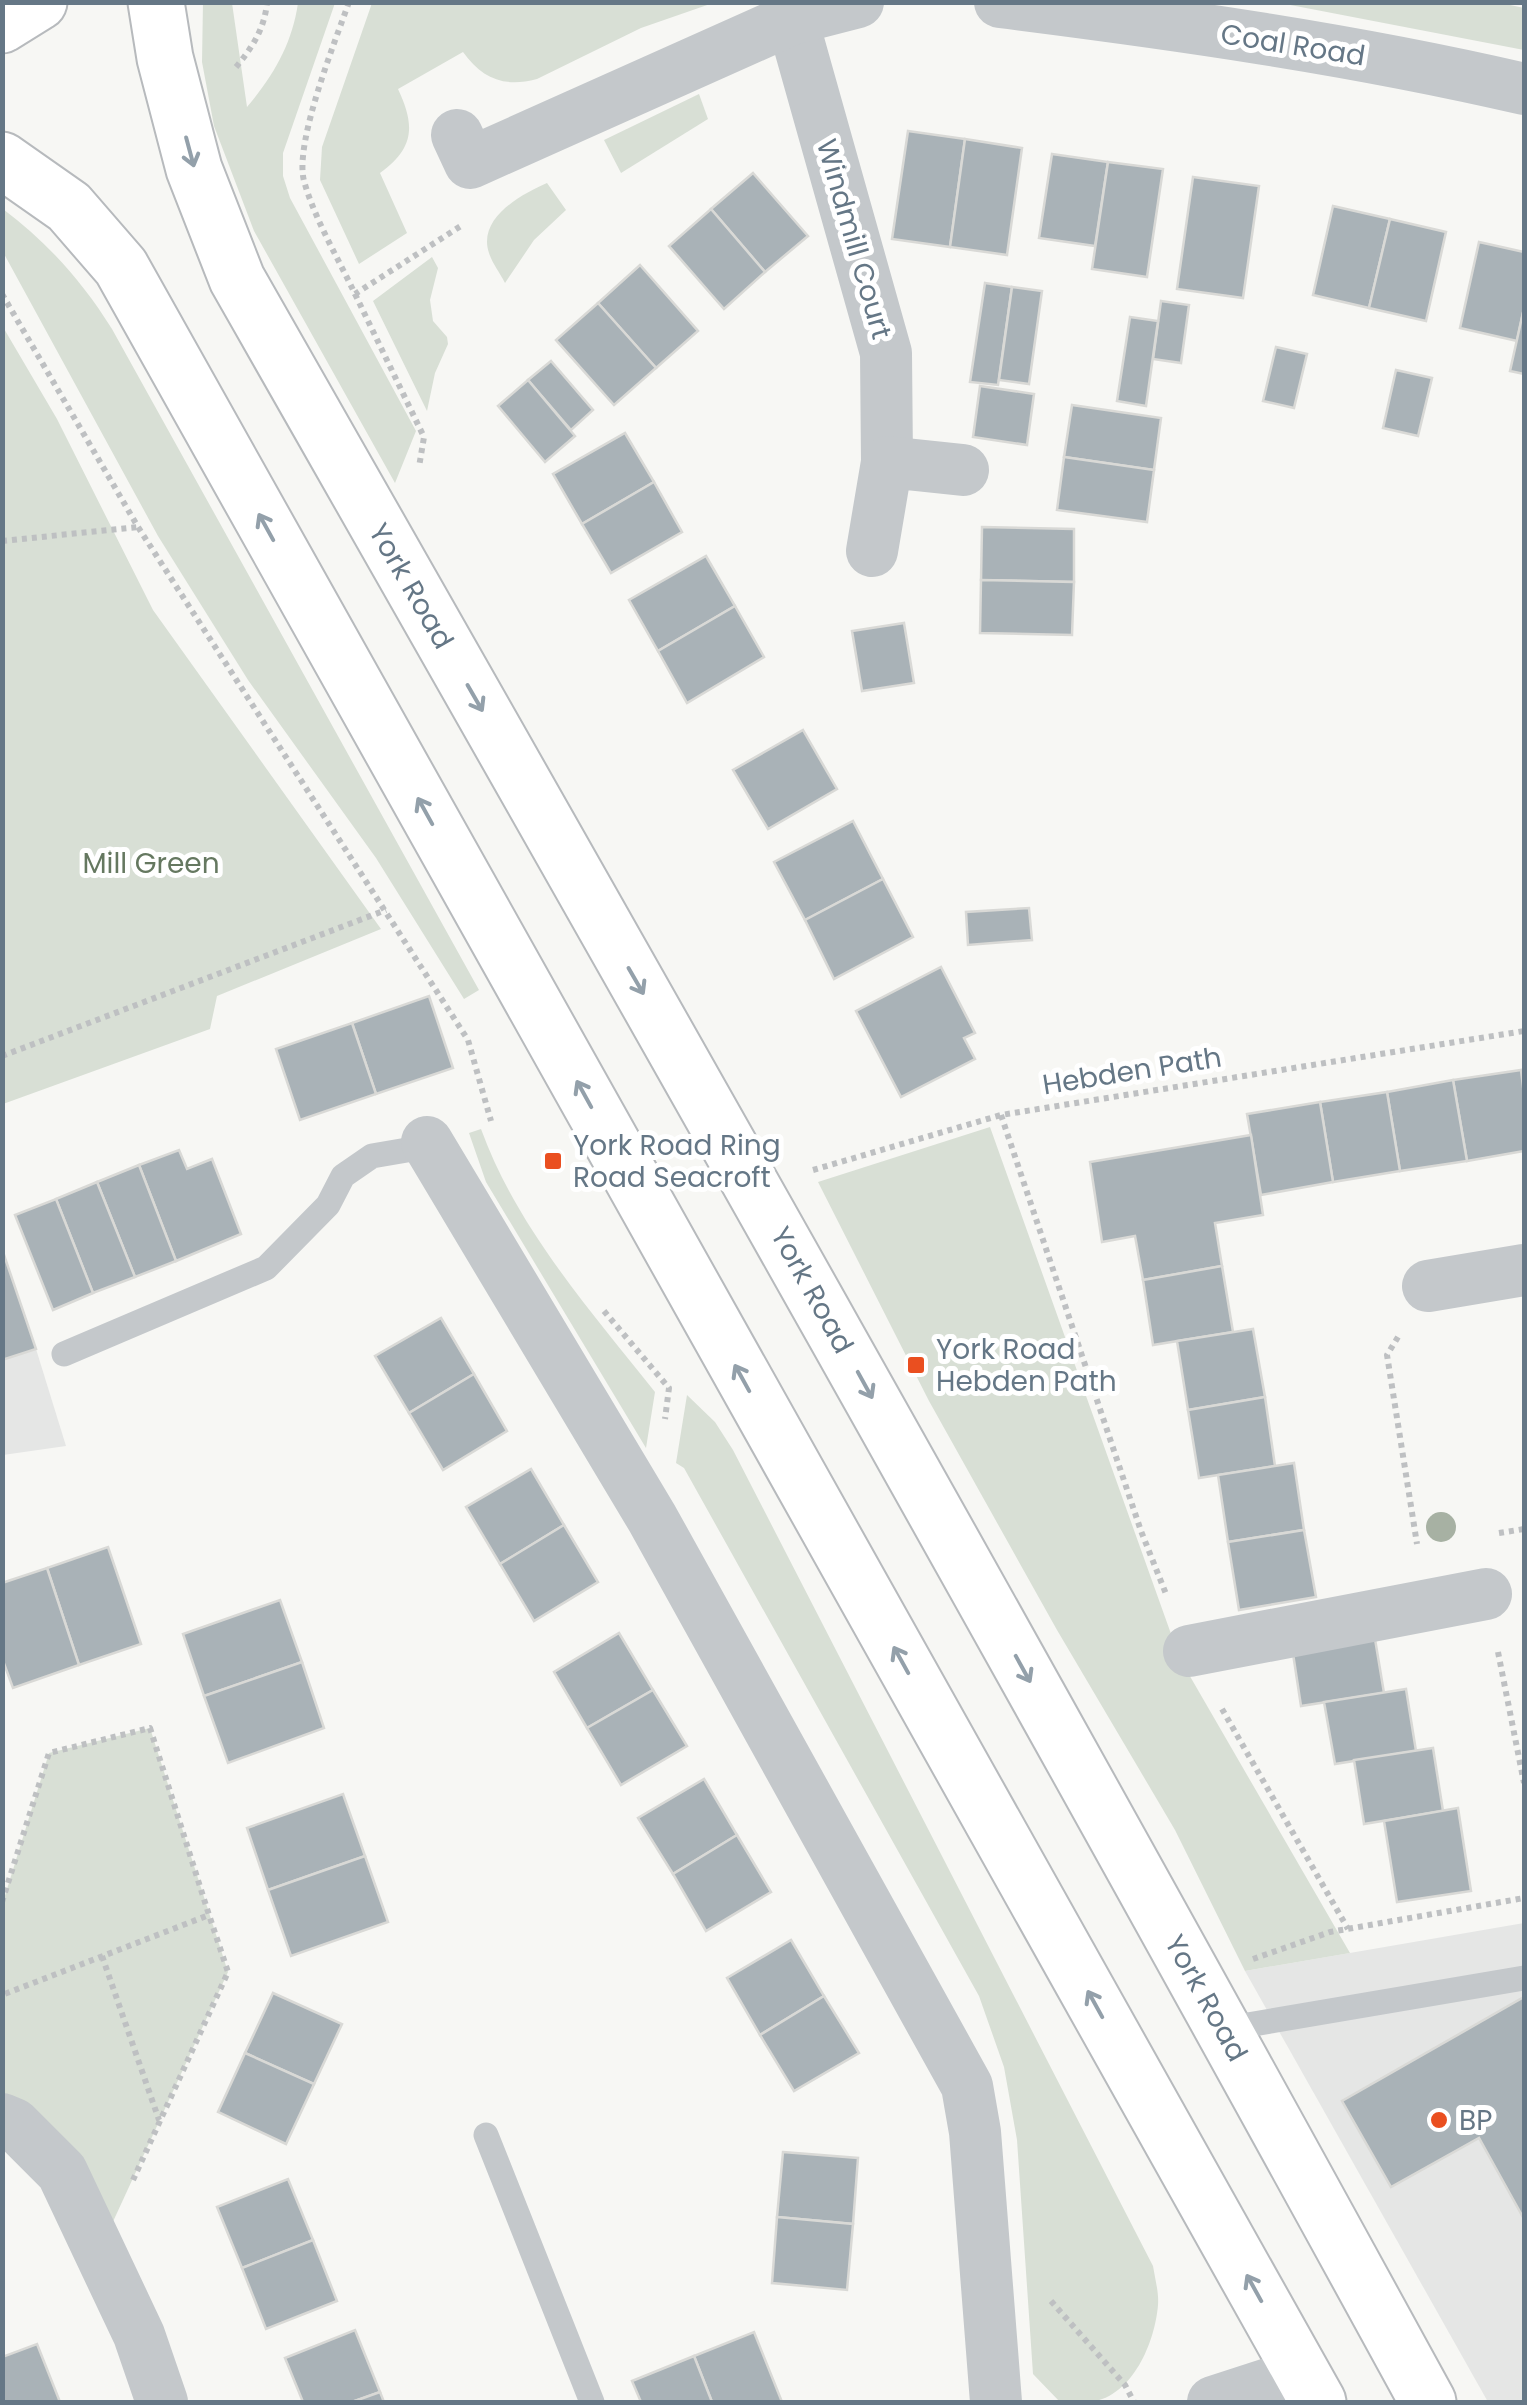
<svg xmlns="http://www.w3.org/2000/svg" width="1527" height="2405" viewBox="0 0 1527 2405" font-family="Poppins,sans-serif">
	<rect width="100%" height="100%" fill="#f7f7f4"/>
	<!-- built -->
	<g fill="#e5e6e5">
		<polygon points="2,1249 36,1349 66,1446 3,1455"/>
		<polygon points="1524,1923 1524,2402 1488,2402 1245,1971"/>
	</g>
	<!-- green -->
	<g fill="#d8dfd5">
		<path d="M203 2 232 3 247 107C274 75 292 44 298 3H335L283 153V176L290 198 416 431 395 483 254 231 214 126 202 62Z"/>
		<path d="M372 3V2L713 3 641 28 537 79C503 88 482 78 463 52L398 89C415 125 415 148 380 173L407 233 359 264 320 180 322 147Z"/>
		<polygon points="1280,3 1501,3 1524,8 1524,50"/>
		<polygon points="699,94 708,119 621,173 604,140"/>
		<path d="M547 183 566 210 534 240 505 283C500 273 492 263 489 253 477 218 522 194 547 183Z"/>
		<path d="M3 209C48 243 82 281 112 329L479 990 464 999 376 858 248 680 158 536 3 252Z"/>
		<polygon points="432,257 438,268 430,300 433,321 447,337 448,344 435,373 427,411 373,301"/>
		<polygon points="3,327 57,419 153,610 381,929 217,996 210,1029 3,1104"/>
		<polygon points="990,1127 1180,1659 1350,1953 1245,1971 1175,1830 1057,1630 929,1401 818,1182"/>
		<path d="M481 1129C517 1228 590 1310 655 1392L646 1448 486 1182 469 1133Z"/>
		<path d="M687 1395 715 1422 733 1450 1153 2266C1155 2279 1159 2292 1158 2305 1155 2342 1133 2396 1091 2402 1081 2404 1070 2403 1060 2402L1033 2374 1017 2140 1004 2067 979 1996 684 1468 676 1463Z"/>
		<polygon points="150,1728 228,1972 99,2252 3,2119 3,1902 49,1753"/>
	</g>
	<!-- building -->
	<g fill="#a9b2b7" stroke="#d9d9d6" stroke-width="2.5">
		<polygon points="908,131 965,139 950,247 892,239"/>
		<polygon points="965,139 1022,148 1007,255 950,247"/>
		<polygon points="1052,154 1108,162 1095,246 1039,238"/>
		<polygon points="1108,162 1163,169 1147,277 1092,269"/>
		<polygon points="753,173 808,236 765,272 711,209"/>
		<polygon points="1193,177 1259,186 1243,298 1177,289"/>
		<polygon points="1333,206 1390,219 1369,308 1313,295"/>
		<polygon points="711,209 765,272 724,309 669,246"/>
		<polygon points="1390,219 1446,232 1426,321 1369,308"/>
		<polygon points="1479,242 1524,252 1524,308 1517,341 1460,328"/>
		<polygon points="640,265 698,331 656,368 598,303"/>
		<polygon points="985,283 1012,287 998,385 970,382"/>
		<polygon points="1012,287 1042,291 1029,384 999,380"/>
		<polygon points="1161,301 1189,305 1181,363 1153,359"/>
		<polygon points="598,303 656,368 614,405 556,340"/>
		<polygon points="1524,308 1524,374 1510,371"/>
		<polygon points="1130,317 1158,321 1146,406 1117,401"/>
		<polygon points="1276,347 1307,354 1294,408 1263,401"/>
		<polygon points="551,361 593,410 571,430 528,380"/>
		<polygon points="1396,370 1432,378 1418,436 1383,428"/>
		<polygon points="528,380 575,436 545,462 498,406"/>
		<polygon points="980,386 1034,394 1027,445 973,437"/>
		<polygon points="1072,405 1161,418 1154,470 1064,457"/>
		<polygon points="625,433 654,482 582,524 553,474"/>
		<polygon points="1064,457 1154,470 1147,522 1057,510"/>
		<polygon points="654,482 682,532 611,573 582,524"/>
		<polygon points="982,527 1074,529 1074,582 981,580"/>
		<polygon points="706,556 735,606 658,651 629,600"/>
		<polygon points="981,580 1074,582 1072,635 980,633"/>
		<polygon points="735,606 764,657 687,703 658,651"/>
		<polygon points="904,623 914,683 862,691 852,631"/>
		<polygon points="803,730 837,789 768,829 733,770"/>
		<polygon points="853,821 883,879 805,920 774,862"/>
		<polygon points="883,879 913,937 834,979 805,920"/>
		<polygon points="1029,908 1032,940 968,945 966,912"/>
		<polygon points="941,967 975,1033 964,1038 975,1059 901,1097 856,1011"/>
		<polygon points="429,996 453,1068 376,1094 352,1023"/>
		<polygon points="352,1023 376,1094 300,1120 276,1049"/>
		<polygon points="1521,1070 1524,1095 1524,1151 1467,1161 1453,1080"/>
		<polygon points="1453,1080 1467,1161 1400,1171 1387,1092"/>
		<polygon points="1387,1092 1400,1171 1333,1182 1320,1102"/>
		<polygon points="1320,1102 1333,1182 1261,1195 1247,1114"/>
		<polygon points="1251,1135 1263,1215 1215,1223 1222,1266 1143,1280 1135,1236 1102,1242 1090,1162"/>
		<polygon points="179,1150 187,1169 212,1159 241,1234 176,1261 139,1165"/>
		<polygon points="139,1165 176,1261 135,1277 97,1182"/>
		<polygon points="97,1182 135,1277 93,1293 56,1199"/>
		<polygon points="56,1199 93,1293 53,1310 15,1215"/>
		<polygon points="2,1249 36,1349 2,1360"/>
		<polygon points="1222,1266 1233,1332 1153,1345 1143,1280"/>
		<polygon points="441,1318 474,1374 409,1413 375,1356"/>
		<polygon points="1253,1329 1265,1397 1188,1410 1177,1341"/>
		<polygon points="474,1374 507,1431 443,1470 409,1413"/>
		<polygon points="1265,1397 1275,1466 1199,1478 1188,1410"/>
		<polygon points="1294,1463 1304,1530 1228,1542 1218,1475"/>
		<polygon points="531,1469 564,1525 500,1564 466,1507"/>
		<polygon points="564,1525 598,1582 534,1621 500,1564"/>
		<polygon points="1304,1530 1316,1597 1239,1610 1228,1542"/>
		<polygon points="108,1547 141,1644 79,1665 47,1568"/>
		<polygon points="47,1568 79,1665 13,1688 2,1658 2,1583"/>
		<polygon points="280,1600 302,1662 204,1696 183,1634"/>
		<polygon points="619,1633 653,1690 587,1728 554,1672"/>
		<polygon points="1374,1633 1384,1693 1301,1706 1292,1647"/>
		<polygon points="302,1662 324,1728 228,1763 204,1696"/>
		<polygon points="1406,1689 1416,1751 1335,1764 1324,1702"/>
		<polygon points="653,1690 687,1746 621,1785 587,1728"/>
		<polygon points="1433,1748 1443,1811 1364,1824 1354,1760"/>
		<polygon points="704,1779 737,1835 673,1874 638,1818"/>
		<polygon points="343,1794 365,1856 268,1890 247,1828"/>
		<polygon points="1458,1808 1471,1891 1397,1902 1384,1821"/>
		<polygon points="737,1835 771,1892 706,1931 673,1874"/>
		<polygon points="365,1856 388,1922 291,1956 268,1890"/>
		<polygon points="791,1940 824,1996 760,2035 727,1978"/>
		<polygon points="273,1993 342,2024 314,2084 245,2053"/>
		<polygon points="824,1996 859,2053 794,2091 760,2035"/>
		<polygon points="1524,1997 1524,2219 1479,2138 1391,2187 1342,2101"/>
		<polygon points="245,2053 314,2084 286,2144 218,2112"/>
		<polygon points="783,2152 858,2158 853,2224 777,2217"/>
		<polygon points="288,2179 313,2240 242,2268 217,2207"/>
		<polygon points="777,2217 853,2224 847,2290 772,2283"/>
		<polygon points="313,2240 337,2301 266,2329 242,2268"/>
		<polygon points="355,2330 380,2392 352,2402 303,2402 285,2358"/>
		<polygon points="754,2332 782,2402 712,2402 694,2356"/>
		<polygon points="37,2344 60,2402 2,2402 2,2357"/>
		<polygon points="694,2356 712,2402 641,2402 632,2381"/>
		<polygon points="380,2392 384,2402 352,2402"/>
	</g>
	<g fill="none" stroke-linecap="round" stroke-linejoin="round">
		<!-- highway casing -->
		<g stroke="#b7babd" stroke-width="59">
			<g id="highway">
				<path d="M156 2 165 58 194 169 237 279C639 984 1039 1690 1428 2402"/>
				<polyline points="2,25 39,2"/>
				<polyline points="2,160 69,207 121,267 1318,2402"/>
			</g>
		</g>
		<!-- path -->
		<g stroke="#bec0c2" stroke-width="6" stroke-dasharray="5 5" stroke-linecap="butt">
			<path d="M349 2C335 42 294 143 304 181 315 220 338 258 355 294L464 224"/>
			<path d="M236 67C252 48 265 28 267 2"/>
			<polyline points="2,294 138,527 468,1040 491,1121"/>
			<polyline points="355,294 424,437 419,467"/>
			<polyline points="2,541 138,527"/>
			<polyline points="2,1056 386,910"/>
			<polyline points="1001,1115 1141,1531 1166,1594"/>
			<polyline points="813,1170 1001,1115 1524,1031"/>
			<polyline points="604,1311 669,1388 665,1419"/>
			<polyline points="1398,1337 1387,1355 1417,1544"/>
			<polyline points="1499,1533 1524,1529"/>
			<polyline points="1498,1652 1524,1783"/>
			<polyline points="1222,1709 1348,1929"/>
			<polyline points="2,1902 49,1753 150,1728 209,1915 2,1995"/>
			<polyline points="102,1956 159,2120"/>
			<polyline points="1253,1959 1330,1932 1524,1898"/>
			<polyline points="133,2180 228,1972 209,1915"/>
			<polyline points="1051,2301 1125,2385 1134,2402"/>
		</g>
		<!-- lane -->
		<g stroke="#c4c8cb" stroke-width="25">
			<polyline points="64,1354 266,1268 328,1205 343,1176 372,1156 407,1150 427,1142"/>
			<polyline points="1224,2029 1524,1978"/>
			<polyline points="486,2135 592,2402"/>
		</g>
		<!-- street -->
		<g stroke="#c4c8cb" stroke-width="52">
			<path d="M1000 2C1175 24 1352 49 1524 89"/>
			<polyline points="792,19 886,353 887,462"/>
			<polyline points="457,135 470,163 792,19 858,2"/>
			<polyline points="872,551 887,462 963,470"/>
			<polyline points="427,1142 652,1518 967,2086 975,2132 996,2402"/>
			<polyline points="1428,1286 1524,1270"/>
			<polyline points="1189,1651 1486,1594"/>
			<polyline points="2,2119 14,2124 62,2172 139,2335 162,2402"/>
			<polyline points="1213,2402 1302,2373"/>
		</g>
		<!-- highway -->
		<use href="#highway" stroke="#fff" stroke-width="55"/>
	</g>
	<!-- trees -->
	<circle fill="#a7b1a3" cx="1441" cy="1527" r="15"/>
	<!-- one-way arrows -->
	<defs><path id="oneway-shaft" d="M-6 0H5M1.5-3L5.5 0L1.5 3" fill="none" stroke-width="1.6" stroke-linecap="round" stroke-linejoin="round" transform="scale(2.5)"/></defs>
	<g stroke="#93a0aa">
		<use href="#oneway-shaft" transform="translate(190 152) rotate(75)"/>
		<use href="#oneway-shaft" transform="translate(266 527) rotate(-119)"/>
		<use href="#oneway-shaft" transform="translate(475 698) rotate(60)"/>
		<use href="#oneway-shaft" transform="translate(425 811) rotate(-119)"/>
		<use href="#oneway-shaft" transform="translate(636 981) rotate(60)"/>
		<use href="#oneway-shaft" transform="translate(584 1094) rotate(-119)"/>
		<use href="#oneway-shaft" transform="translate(742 1378) rotate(-119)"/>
		<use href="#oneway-shaft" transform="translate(865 1385) rotate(61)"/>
		<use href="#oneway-shaft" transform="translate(901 1660) rotate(-119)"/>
		<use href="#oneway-shaft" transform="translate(1023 1669) rotate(61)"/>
		<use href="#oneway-shaft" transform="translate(1095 2004) rotate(-119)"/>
		<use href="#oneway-shaft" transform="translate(1254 2288) rotate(-119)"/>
	</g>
	<!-- markers -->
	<g fill="#ea4f20" stroke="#fff" stroke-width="4">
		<rect x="543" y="1151" width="20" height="20" rx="5"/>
		<rect x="906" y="1355" width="20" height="20" rx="5"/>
		<circle cx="1439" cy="2120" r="10"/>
	</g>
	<g text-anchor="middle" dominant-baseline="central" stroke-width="10" stroke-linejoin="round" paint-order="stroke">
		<!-- street labels -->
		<g font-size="28" fill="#657786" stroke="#fff">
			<text transform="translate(1293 45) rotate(9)">Coal Road</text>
			<text transform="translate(854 239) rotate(74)">Windmill Court</text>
			<text transform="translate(411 586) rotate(60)">York Road</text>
			<text transform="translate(1132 1071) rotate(-9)">Hebden Path</text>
			<text transform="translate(812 1290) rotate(61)">York Road</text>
			<text transform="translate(1206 1998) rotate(61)">York Road</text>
		</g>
		<!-- park labels -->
		<g font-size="28" fill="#657860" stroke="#fff">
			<text x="151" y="863">Mill Green</text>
		</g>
		<!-- poi labels -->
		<g font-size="28" fill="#657786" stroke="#fff" text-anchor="start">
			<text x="573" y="1145">York Road Ring<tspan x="573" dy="32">Road Seacroft</tspan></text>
			<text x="936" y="1349">York Road<tspan x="936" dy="32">Hebden Path</tspan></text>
			<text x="1459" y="2120">BP</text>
		</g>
	</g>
	<!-- border -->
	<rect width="1527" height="2405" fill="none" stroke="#657786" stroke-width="10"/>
</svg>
